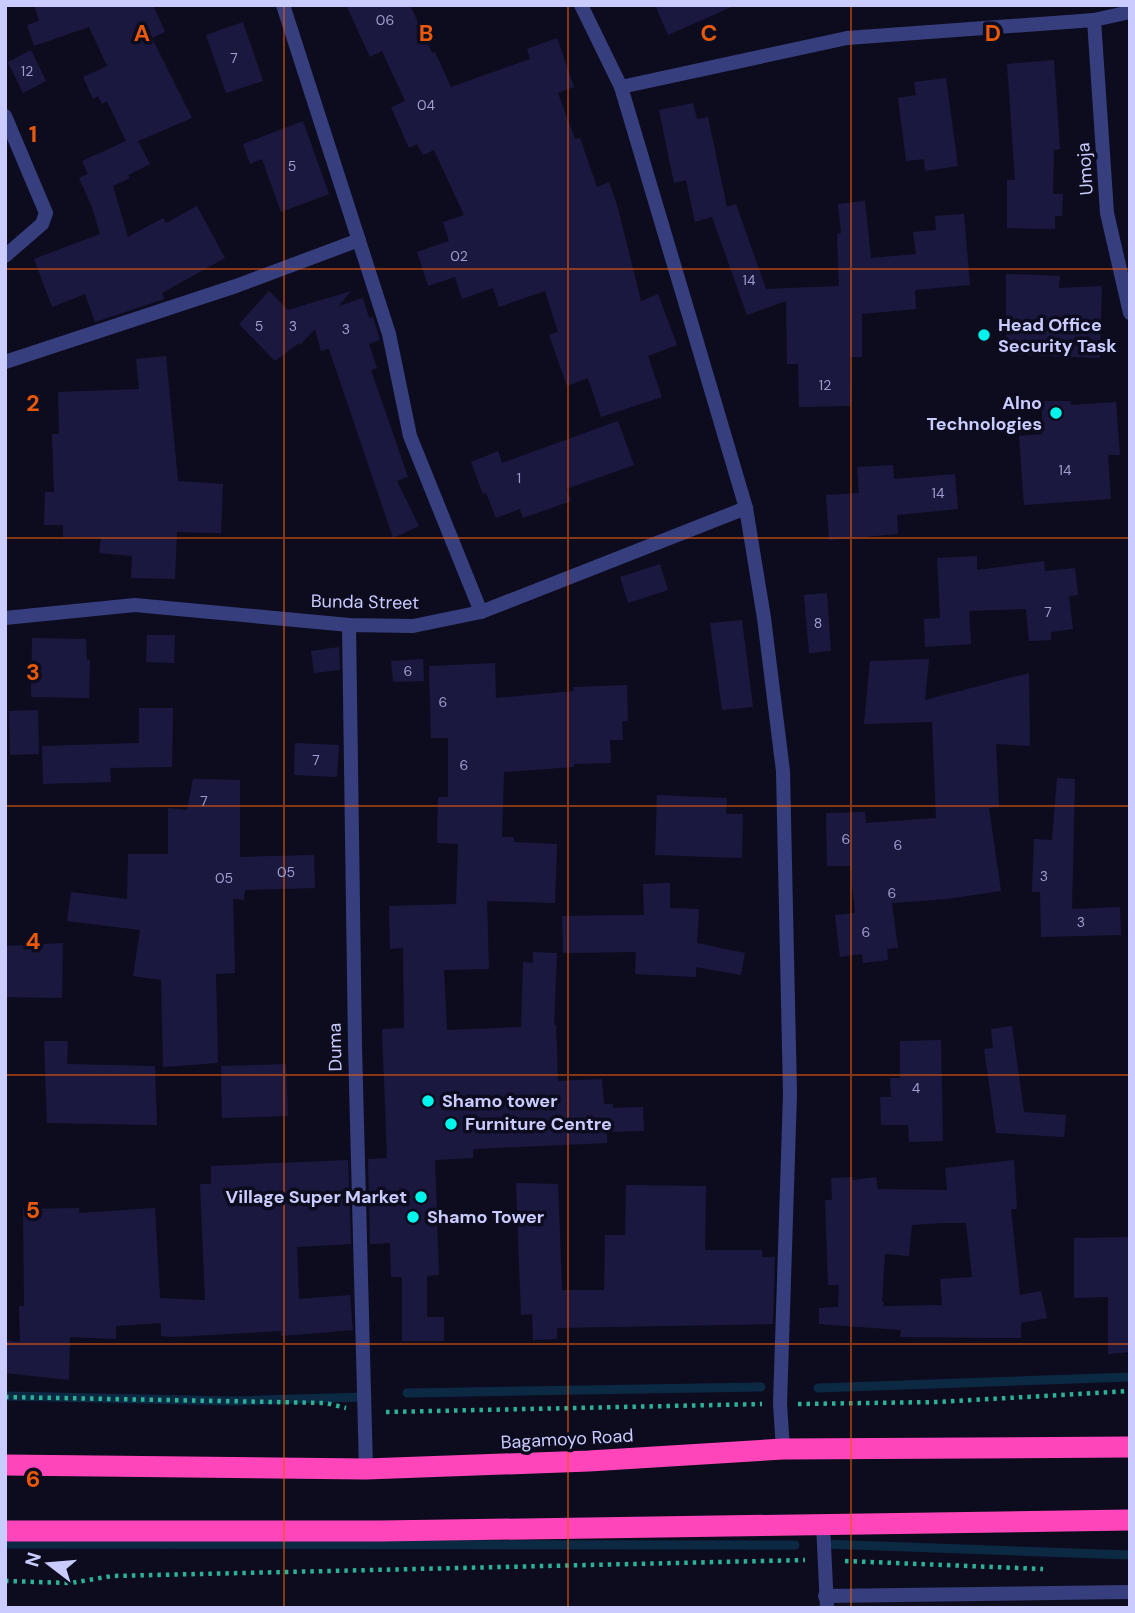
<svg xmlns="http://www.w3.org/2000/svg" width="1135" height="1613" viewBox="0 0 1135 1613" font-family="'DM Sans',sans-serif">
	<rect width="100%" height="100%" fill="#0d0c1f"/>
	<g fill="none" stroke-linecap="round" stroke-linejoin="round">
		<!-- stream -->
		<g stroke="#0c2944" stroke-width="9">
			<polyline points="818,1388 1130,1377"/>
			<polyline points="407,1393 761,1387"/>
			<polyline points="6,1396 233,1401 363,1397"/>
			<polyline points="5,1544 795,1545"/>
			<polyline points="824,1544 1130,1555"/>
		</g>
	</g>
	<!-- building -->
	<g fill="#1b1840" fill-rule="evenodd">
		<polygon points="34,5 153,5 165,32 152,38 192,118 138,141 150,164 128,175 130,178 113,186 128,237 163,218 166,223 197,206 225,258 162,293 164,299 95,322 85,294 52,307 34,259 100,234 92,207 79,178 88,174 82,161 126,141 107,101 102,104 98,96 93,99 83,77 107,66 89,27 34,46 27,25 39,21"/>
		<polygon points="346,5 410,5 432,53 435,52 451,87 530,59 527,49 557,38 574,87 558,93 575,139 580,138 597,187 609,182 617,205 641,301 658,294 677,345 648,356 662,397 601,417 588,378 567,386 549,335 558,332 545,291 499,307 493,288 462,299 455,277 428,286 417,252 449,241 443,222 464,215 434,150 423,155 417,144 409,148 391,107 405,101 382,51 370,57"/>
		<polygon points="655,5 736,5 668,35"/>
		<polygon points="243,22 263,81 226,93 206,35"/>
		<polygon points="31,50 46,81 23,93 8,62"/>
		<polygon points="1054,60 1060,149 1054,150 1053,194 1063,194 1062,216 1055,216 1055,229 1007,228 1007,180 1015,180 1007,64"/>
		<polygon points="946,78 958,166 925,171 924,159 906,161 898,98 916,95 914,82"/>
		<polygon points="693,103 697,119 708,117 727,207 736,204 766,289 839,286 837,234 841,233 838,204 865,201 871,258 916,254 913,232 936,230 935,216 964,214 970,285 915,290 916,309 862,314 862,357 850,357 851,406 799,407 798,364 787,364 786,301 747,315 712,217 695,222 686,180 674,183 659,110"/>
		<polygon points="303,121 329,194 281,212 262,159 250,164 243,144"/>
		<polygon points="1006,274 1060,276 1059,288 1102,286 1100,358 1006,354"/>
		<polygon points="269,291 288,310 351,291 339,306 363,298 369,318 373,317 380,340 369,344 377,368 371,370 408,477 397,481 419,526 393,538 329,349 321,351 315,329 300,345 299,343 275,361 239,324"/>
		<polygon points="166,356 178,481 223,484 221,533 177,532 175,579 131,578 132,556 99,553 101,538 63,537 63,525 44,525 45,492 54,492 52,434 59,434 58,392 139,389 136,359"/>
		<polygon points="1042,401 1070,401 1071,405 1116,402 1120,455 1108,455 1111,499 1024,505 1019,436 1042,434"/>
		<polygon points="618,421 634,465 566,489 571,501 523,518 520,509 496,518 486,493 483,494 471,462 498,451 502,463"/>
		<polygon points="893,465 894,479 955,474 958,509 897,515 898,534 829,540 826,495 859,493 857,467"/>
		<polygon points="977,556 977,570 1044,561 1045,571 1075,568 1078,595 1069,596 1073,629 1051,632 1051,640 1029,641 1026,609 969,611 971,644 925,647 924,619 940,618 937,558"/>
		<polygon points="660,564 668,590 628,603 620,577"/>
		<polygon points="827,593 831,651 809,653 804,595"/>
		<polygon points="742,620 753,707 722,710 710,623"/>
		<polygon points="147,635 175,635 174,663 146,662"/>
		<polygon points="32,638 86,639 87,660 90,660 89,698 31,697"/>
		<polygon points="339,647 340,670 314,673 311,651"/>
		<polygon points="423,659 424,681 393,682 391,661"/>
		<polygon points="929,659 925,700 1029,673 1030,746 996,744 999,807 989,808 1001,891 947,899 892,903 898,948 887,949 888,960 863,963 862,954 840,957 835,915 855,913 850,866 827,866 826,813 865,812 866,823 936,818 932,722 864,724 870,661"/>
		<polygon points="495,663 496,698 574,691 573,687 627,685 628,721 622,721 623,740 610,740 611,763 574,764 574,767 504,772 502,837 514,837 514,842 557,844 555,903 487,901 489,969 444,970 447,1030 521,1027 523,962 533,963 533,952 557,953 554,1025 556,1025 558,1081 602,1079 604,1104 613,1104 613,1108 643,1107 644,1131 607,1132 607,1143 473,1149 473,1158 435,1160 439,1275 427,1276 427,1317 444,1317 444,1341 402,1341 402,1277 391,1277 390,1243 370,1244 368,1159 387,1158 382,1029 404,1028 403,948 390,949 389,906 456,904 458,844 437,843 438,797 448,797 448,738 431,738 429,666"/>
		<polygon points="139,708 173,708 172,767 110,768 111,782 43,784 42,746 139,743"/>
		<polygon points="38,710 39,754 10,755 9,711"/>
		<polygon points="295,743 339,745 337,777 294,775"/>
		<polygon points="1057,778 1075,779 1072,909 1120,907 1121,935 1041,937 1040,892 1032,892 1034,839 1052,840"/>
		<polygon points="193,779 240,780 240,857 314,855 315,888 245,890 244,900 233,899 235,973 216,974 218,1063 163,1067 161,980 133,976 140,930 67,921 71,892 127,899 128,854 168,854 168,808 187,810"/>
		<polygon points="657,795 727,798 726,814 743,814 742,858 655,855"/>
		<polygon points="670,883 670,908 699,909 697,943 745,953 741,975 696,967 696,977 635,974 636,952 563,953 562,916 644,915 643,884"/>
		<polygon points="63,943 62,998 5,997 5,946"/>
		<polygon points="1012,1026 1024,1112 1066,1115 1064,1137 996,1133 984,1049 993,1048 991,1029"/>
		<polygon points="941,1040 943,1141 909,1142 908,1125 881,1125 880,1097 891,1097 890,1078 900,1078 900,1041"/>
		<polygon points="44,1041 68,1041 67,1064 155,1066 157,1125 47,1123"/>
		<polygon points="286,1064 288,1116 222,1118 221,1066"/>
		<polygon points="348,1160 351,1244 297,1247 299,1299 350,1295 353,1330 281,1336 281,1331 173,1337 161,1336 161,1323 116,1326 116,1339 70,1337 69,1380 5,1373 5,1340 20,1342 19,1306 24,1306 23,1209 79,1208 79,1213 155,1208 160,1298 205,1300 200,1184 211,1184 211,1166"/>
		<path d="M1014 1160 1017 1209H1011L1020 1295 1041 1291 1047 1318 1021 1323V1338L900 1337 901 1330 819 1324V1308L838 1307 839 1285H828L825 1200H832L831 1178 853 1177V1180L876 1177 878 1189 947 1190 945 1168ZM943 1223H966L972 1277 940 1279 942 1305 883 1306 884 1302H882L885 1254 909 1256 912 1225Z"/>
		<polygon points="516,1183 558,1184 562,1290 604,1290 605,1235 625,1235 626,1185 706,1186 705,1250 762,1250 762,1257 775,1257 773,1324 557,1328 557,1339 533,1340 532,1314 521,1315"/>
		<polygon points="1130,1237 1130,1352 1108,1354 1108,1297 1074,1298 1074,1238"/>
	</g>
	<g fill="none" stroke-linecap="round" stroke-linejoin="round">
		<!-- path -->
		<g stroke="#2cb196" stroke-width="4.5" stroke-dasharray="3.5 5" stroke-linecap="butt">
			<polyline points="5,1397 326,1403 346,1408"/>
			<polyline points="798,1404 938,1402 1130,1391"/>
			<polyline points="386,1412 762,1404"/>
			<polyline points="845,1561 1043,1569"/>
			<polyline points="5,1581 71,1583 112,1576 805,1560"/>
		</g>
		<!-- street -->
		<g stroke="#373e7e" stroke-width="14">
			<polyline points="283,5 389,334 410,436 481,612"/>
			<polyline points="581,5 621,87 691,322 746,508 764,618 783,771 790,1094 780,1404 783,1449"/>
			<polyline points="1094,20 1107,213 1130,313"/>
			<polyline points="621,87 847,38 1094,20 1130,12"/>
			<polyline points="5,116 46,213 42,224 5,256"/>
			<polyline points="5,362 236,286 359,240"/>
			<polyline points="5,618 135,605 349,625 413,626 481,612 746,508"/>
			<polyline points="349,625 355,1046 366,1469"/>
			<polyline points="823,1524 827,1608"/>
			<polyline points="825,1596 1130,1592"/>
		</g>
		<!-- highway -->
		<g stroke="#ff45b9" stroke-width="21">
			<polyline points="5,1465 366,1469 589,1461 783,1449 1130,1447"/>
			<polyline points="5,1531 381,1531 1130,1520"/>
		</g>
	</g>
	<!-- grid -->
	<path fill="none" stroke="#e8590c" stroke-width="2" stroke-opacity="0.55" d="M284 5V1608M568 5V1608M851 5V1608M5 269H1130M5 538H1130M5 806H1130M5 1075H1130M5 1344H1130"/>
	<!-- markers -->
	<g fill="#00f5eb" stroke="#0d0c1f" stroke-width="2.5">
		<circle cx="984" cy="335" r="7"/>
		<circle cx="1056" cy="413" r="7"/>
		<circle cx="428" cy="1101" r="7"/>
		<circle cx="451" cy="1124" r="7"/>
		<circle cx="421" cy="1197" r="7"/>
		<circle cx="413" cy="1217" r="7"/>
	</g>
	<g text-anchor="middle" dominant-baseline="central" stroke-width="7" stroke-linejoin="round" paint-order="stroke">
		<!-- number labels -->
		<g font-size="14" fill="#9e9fcf">
			<text x="385" y="20">06</text>
			<text x="234" y="58">7</text>
			<text x="27" y="71">12</text>
			<text x="426" y="105">04</text>
			<text x="292" y="166">5</text>
			<text x="459" y="256">02</text>
			<text x="749" y="280">14</text>
			<text x="259" y="326">5</text>
			<text x="293" y="326">3</text>
			<text x="346" y="329">3</text>
			<text x="825" y="385">12</text>
			<text x="1065" y="470">14</text>
			<text x="519" y="478">1</text>
			<text x="938" y="493">14</text>
			<text x="1048" y="612">7</text>
			<text x="818" y="623">8</text>
			<text x="408" y="671">6</text>
			<text x="443" y="702">6</text>
			<text x="316" y="760">7</text>
			<text x="464" y="765">6</text>
			<text x="204" y="801">7</text>
			<text x="846" y="839">6</text>
			<text x="898" y="845">6</text>
			<text x="286" y="872">05</text>
			<text x="1044" y="876">3</text>
			<text x="224" y="878">05</text>
			<text x="892" y="893">6</text>
			<text x="1081" y="922">3</text>
			<text x="866" y="932">6</text>
			<text x="916" y="1088">4</text>
		</g>
		<!-- street labels -->
		<g font-size="18" fill="#caccff" stroke="#0d0c1f">
			<text transform="translate(1085 169) rotate(-94)">Umoja</text>
			<text transform="translate(365 602) rotate(1)">Bunda Street</text>
			<text transform="translate(335 1047) rotate(-91)">Duma</text>
			<text transform="translate(567 1439) rotate(-3)">Bagamoyo Road</text>
		</g>
		<!-- poi labels -->
		<g font-size="18" font-weight="bold" fill="#caccff" stroke="#0d0c1f" text-anchor="start">
			<text x="998" y="325">Head Office<tspan x="998" dy="21">Security Task</tspan></text>
			<text x="1042" y="403" text-anchor="end">Alno<tspan x="1042" dy="21">Technologies</tspan></text>
			<text x="442" y="1101">Shamo tower</text>
			<text x="465" y="1124">Furniture Centre</text>
			<text x="407" y="1197" text-anchor="end">Village Super Market</text>
			<text x="427" y="1217">Shamo Tower</text>
		</g>
	</g>
	<g font-size="23" text-anchor="middle" font-weight="bold" fill="#e8590c" stroke="#0d0c1f" stroke-width="7" stroke-linejoin="round" paint-order="stroke">
		<text x="142" y="41">A</text>
		<text x="426" y="41">B</text>
		<text x="709" y="41">C</text>
		<text x="993" y="41">D</text>
		<text x="33" y="142">1</text>
		<text x="33" y="411">2</text>
		<text x="33" y="680">3</text>
		<text x="33" y="949">4</text>
		<text x="33" y="1218">5</text>
		<text x="33" y="1487">6</text>
	</g>
	<!-- border -->
	<rect width="1135" height="1613" fill="none" stroke="#caccff" stroke-width="14"/>
	<!-- north arrow -->
	<g transform="translate(49 1564) rotate(286)" stroke="#0d0c1f" stroke-width="5" paint-order="stroke">
	<path d="M0-5L12 26L0 18L-12 26Z" fill="#caccff"/>
	<text y="-10" font-size="19" font-weight="bold" text-anchor="middle" fill="#caccff">N</text>
	</g>
</svg>
